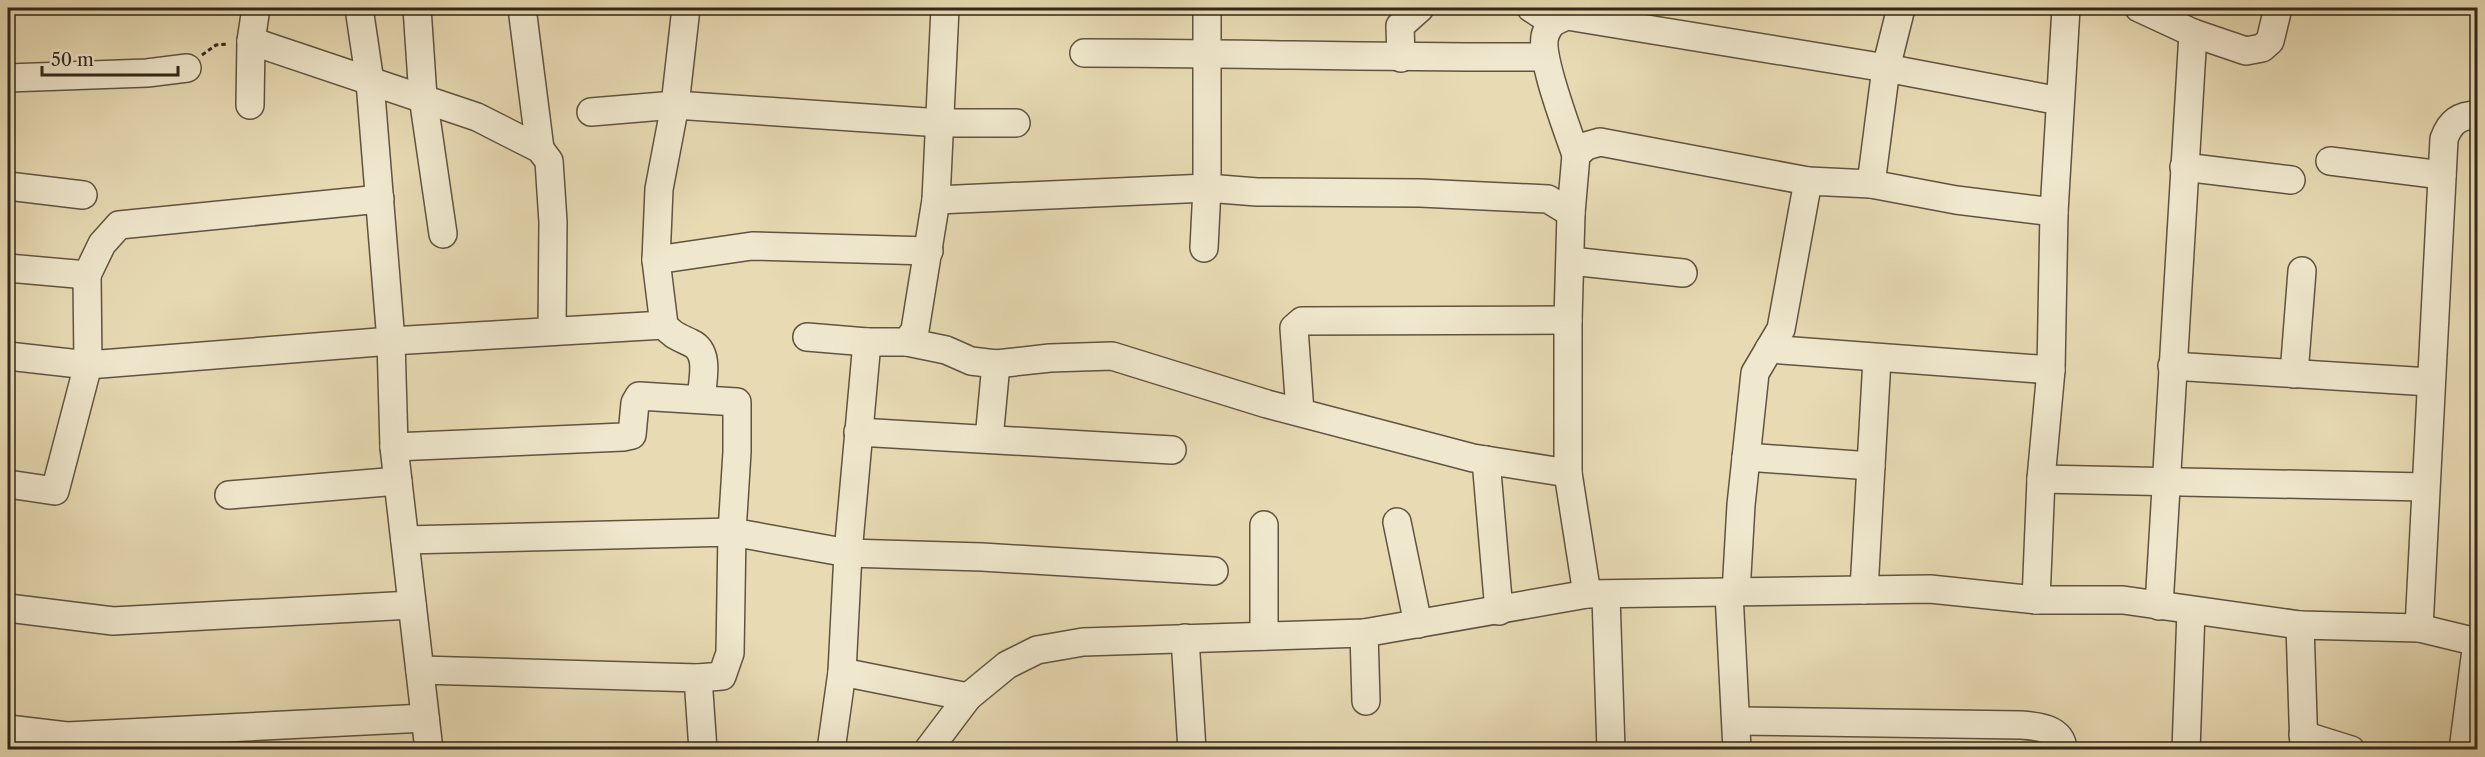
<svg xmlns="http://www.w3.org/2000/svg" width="2485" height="757" viewBox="0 0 2485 757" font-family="'Libre Caslon Text',serif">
	<rect width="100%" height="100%" fill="#e8dbb4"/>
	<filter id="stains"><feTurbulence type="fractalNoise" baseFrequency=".00333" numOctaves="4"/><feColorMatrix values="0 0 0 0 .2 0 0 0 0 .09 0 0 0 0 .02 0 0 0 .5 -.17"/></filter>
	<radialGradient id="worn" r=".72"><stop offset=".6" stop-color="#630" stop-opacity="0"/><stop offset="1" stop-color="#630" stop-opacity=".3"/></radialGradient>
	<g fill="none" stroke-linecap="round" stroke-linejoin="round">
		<!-- minor casing -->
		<g stroke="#605440" stroke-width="30">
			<g id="minor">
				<polyline points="359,8 370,82 391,341 394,447 429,750"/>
				<polyline points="417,8 423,97 443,234"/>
				<polyline points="522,8 540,149"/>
				<polyline points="1531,8 1552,22"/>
				<polyline points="2139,8 2193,33 2246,51 2262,48 2270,41 2278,8"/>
				<polyline points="251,41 477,117 540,149 549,161 553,222 552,330"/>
				<path d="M1084 53C1237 53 1391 58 1545 57"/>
				<polyline points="1401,58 1400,26 1420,8"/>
				<polyline points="8,78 147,73 187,68"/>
				<polyline points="250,105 251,41 256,8"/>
				<polyline points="591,112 675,105 941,123 1016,123"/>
				<path d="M1576 155C1568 131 1537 52 1546 33 1550 22 1557 20 1567 16L1886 68 2060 101"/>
				<polyline points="2330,161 2442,175"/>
				<polyline points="2184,167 2291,180"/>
				<polyline points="1871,184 1956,200 2054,212"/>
				<polyline points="8,186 83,195"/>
				<polyline points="936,200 1207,188 1257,192 1420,193 1548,199 1571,213 1568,320 1568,473 1587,594"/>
				<polyline points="1571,213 1576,155 1586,146 1600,142 1808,181"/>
				<polyline points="1204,248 1207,188 1207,8"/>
				<polyline points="656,260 659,189 675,105 686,8"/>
				<polyline points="1571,261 1683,273"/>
				<polyline points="8,268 87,275 102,244 119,225 380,199"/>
				<polyline points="664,325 656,260 752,246 929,251"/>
				<polyline points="807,337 867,342 907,342 915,330 936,200 945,8"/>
				<polyline points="907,342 946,350 971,361 996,364 1050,358 1112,356 1267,404 1473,458 1568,473"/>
				<polyline points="1769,349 2051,370"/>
				<path d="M8 356 88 365 391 341 664 325C673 336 679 337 691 343 711 352 702 382 701 399"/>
				<polyline points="2172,366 2430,382"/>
				<polyline points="2294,374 2302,271"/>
				<polyline points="1300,412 1294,328 1302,321 1568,320"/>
				<polyline points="858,432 1172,450"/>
				<polyline points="989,439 996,364"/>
				<polyline points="394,447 623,437 632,435 635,403 639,396 737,402 737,452 732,532 848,553 982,557 1214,571"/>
				<polyline points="1746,457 1871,466"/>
				<polyline points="1486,460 1499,611"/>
				<polyline points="2041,479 2425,487"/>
				<polyline points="8,484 55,491 88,365 87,275"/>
				<polyline points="229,495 398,481"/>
				<polyline points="1397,522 1418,624"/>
				<polyline points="1264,525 1264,636"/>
				<polyline points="405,540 732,532 730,653 722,676 698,678"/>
				<polyline points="1864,590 1877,359"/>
				<polyline points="1729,593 1737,750"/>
				<polyline points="1736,593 1741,505 1755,373 1781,329 1808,181 1871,184 1886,68 1901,8"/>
				<polyline points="1606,596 1611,750"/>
				<polyline points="2036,600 2041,479 2051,370 2054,212 2066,8"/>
				<polyline points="2159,606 2193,33"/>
				<polyline points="8,608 113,621 412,605"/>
				<polyline points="2300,625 2304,750"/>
				<path d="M2419 628 2444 139C2450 122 2459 115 2478 115"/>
				<polyline points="1364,633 1366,701"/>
				<polyline points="1185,638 1192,750"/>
				<polyline points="420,670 698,678 703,750"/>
				<polyline points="842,672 968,697"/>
				<path d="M1736 721 2021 725C2037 726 2062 728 2063 750"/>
				<polyline points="8,729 67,736 425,718"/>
				<polyline points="2303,735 2351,750"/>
				<polyline points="831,750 842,672 848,553 867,342"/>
				<polyline points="928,750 968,697 1007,665 1037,650 1083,642 1364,633 1587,594 1930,589 2036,600 2123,600 2300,625 2419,628 2477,642 2463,750"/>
				<polyline points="2186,750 2191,611"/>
			</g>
		</g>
		<!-- path -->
		<polyline stroke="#322719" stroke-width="3" stroke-dasharray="4.5 3" stroke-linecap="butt" points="202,55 216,45 228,44"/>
		<!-- minor -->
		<use href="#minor" stroke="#f0e8ce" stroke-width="27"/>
	</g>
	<!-- margin -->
	<rect width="2485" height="757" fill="none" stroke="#e8dbb4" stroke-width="30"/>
	<rect x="9" y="9" width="2467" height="739" fill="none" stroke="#322719" stroke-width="3"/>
	<rect x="15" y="15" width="2455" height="727" fill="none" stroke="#322719" stroke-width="1.5"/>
	<!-- scale -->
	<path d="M42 66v9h136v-9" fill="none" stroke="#322719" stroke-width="3"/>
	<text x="51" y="66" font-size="18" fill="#322719" stroke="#f0e8ce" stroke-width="4.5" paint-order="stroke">50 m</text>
	<rect width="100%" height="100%" filter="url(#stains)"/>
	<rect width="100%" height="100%" fill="url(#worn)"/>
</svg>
